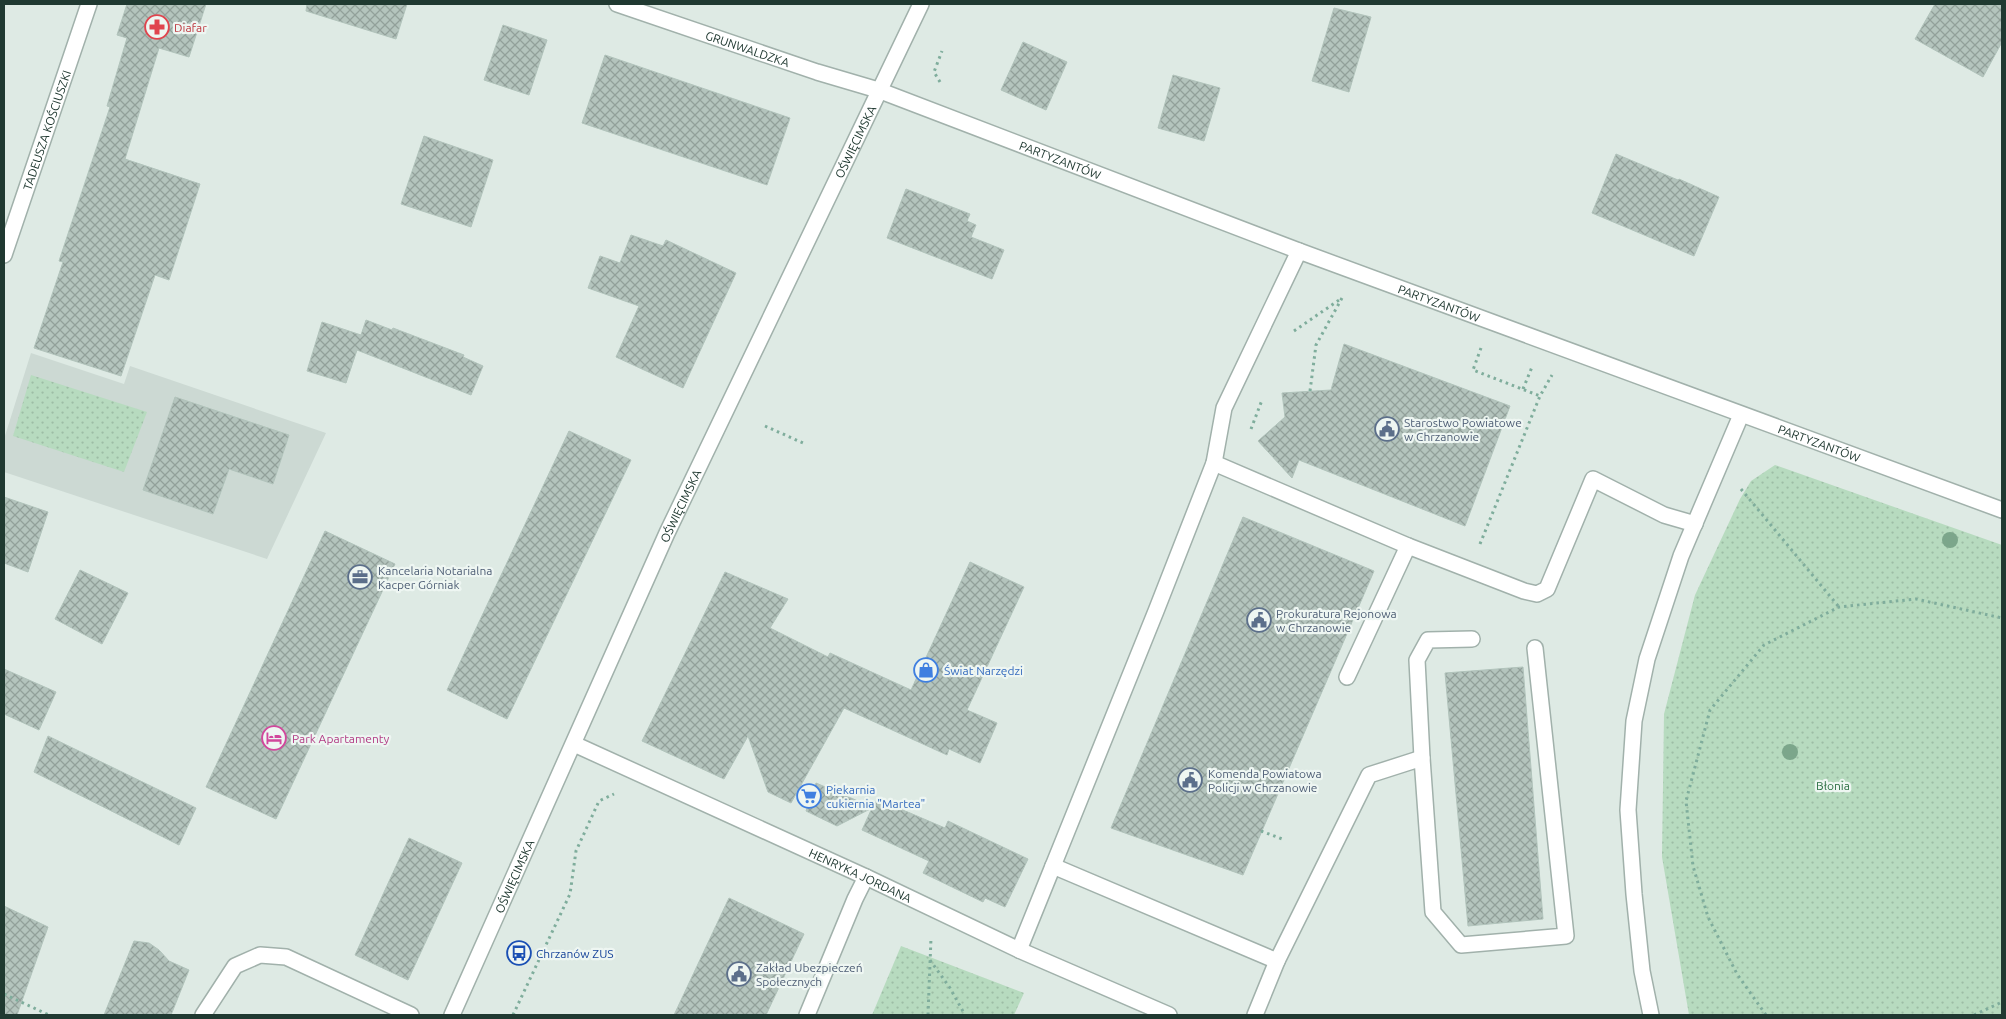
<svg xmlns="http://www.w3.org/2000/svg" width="2006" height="1019" viewBox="0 0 2006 1019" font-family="Ubuntu,sans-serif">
	<defs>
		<pattern id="green-dots" width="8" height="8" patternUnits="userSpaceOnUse" patternTransform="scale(1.25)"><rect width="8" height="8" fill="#b7dbbf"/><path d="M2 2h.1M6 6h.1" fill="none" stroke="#9dbda5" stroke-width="1.8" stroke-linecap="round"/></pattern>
		<pattern id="building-cross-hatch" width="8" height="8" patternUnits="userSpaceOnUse" patternTransform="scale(1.25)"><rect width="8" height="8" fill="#b4c4bd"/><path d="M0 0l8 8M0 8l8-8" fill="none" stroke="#92a09a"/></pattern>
	</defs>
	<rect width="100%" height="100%" fill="#deeae4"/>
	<!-- built -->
	<polygon fill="#ccd9d3" points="31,353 124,384 130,366 326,433 267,559 4,472 4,439"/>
	<!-- green -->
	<g fill="url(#green-dots)">
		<polygon points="31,375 147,412 124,472 13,436"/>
		<polygon points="1775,465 2002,545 2002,1015 1689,1015 1662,857 1664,714 1695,595 1740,499 1751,481"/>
		<polygon points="901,946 1024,993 1014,1015 872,1015"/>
	</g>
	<!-- building -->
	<g fill="url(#building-cross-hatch)" stroke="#b1c3bb">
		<polygon points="127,4 206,4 189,57 159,48 125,159 200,184 169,280 155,275 121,376 34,348 63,262 59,261 110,107 107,106 127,38 117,35"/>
		<polygon points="307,4 407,4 396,39 306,11"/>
		<polygon points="1935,4 2002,4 2002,42 1983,77 1915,39"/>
		<polygon points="1334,8 1371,17 1349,92 1312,81"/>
		<polygon points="503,25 547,40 529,95 484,80"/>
		<polygon points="1023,42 1067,62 1046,110 1001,90"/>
		<polygon points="605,55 790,118 767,185 582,123"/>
		<polygon points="1173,75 1220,88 1204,141 1158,128"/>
		<polygon points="424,136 493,160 471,227 401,204"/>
		<polygon points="1616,154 1678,180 1679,179 1719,197 1694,256 1592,213"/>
		<polygon points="906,189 970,214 967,221 976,225 971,237 1004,250 992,279 887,238"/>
		<polygon points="631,235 663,246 666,240 736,273 683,388 616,357 639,306 588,288 600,256 620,263"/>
		<polygon points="366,320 392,330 393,328 464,355 463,357 483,366 471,395 357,350 346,383 307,371 322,322 361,335"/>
		<polygon points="1344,344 1510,406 1465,526 1299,460 1292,478 1258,441 1285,417 1282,393 1331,390"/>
		<polygon points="175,397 289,435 273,484 229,469 213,514 143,490"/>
		<polygon points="569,431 631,460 507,719 447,690"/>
		<polygon points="4,497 48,512 28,572 4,563"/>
		<polygon points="1243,517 1374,571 1243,875 1111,828"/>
		<polygon points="325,531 395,564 276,819 206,787"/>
		<polygon points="970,562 1024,587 967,710 997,723 980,763 949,749 947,755 844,708 791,803 768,792 748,736 724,779 642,741 725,572 788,599 770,628 828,657 830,653 911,690"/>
		<polygon points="80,570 128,593 102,644 55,619"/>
		<polygon points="1523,667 1543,919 1468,926 1445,673"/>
		<polygon points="4,669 56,692 39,730 4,714"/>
		<polygon points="48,736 196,808 179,845 34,772"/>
		<polygon points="816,783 872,807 875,802 888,808 889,804 945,828 948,821 1028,859 1005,907 985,898 983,902 923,873 929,861 862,830 872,808 837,826 806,811"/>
		<polygon points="409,838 462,863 408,980 355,955"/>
		<polygon points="729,898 804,934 766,1015 674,1015"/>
		<polygon points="4,906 48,927 17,1015 4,1015"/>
		<polygon points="134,941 149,943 159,950 169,961 189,970 171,1015 104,1015"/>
	</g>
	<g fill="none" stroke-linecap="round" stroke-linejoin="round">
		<!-- service casing -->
		<g stroke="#a1b1ab" stroke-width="18">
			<g id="service">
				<polyline points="1214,463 1408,546 1524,591 1537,594 1547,589 1593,479 1664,515 1695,524"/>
				<polyline points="1347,677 1408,546"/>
				<polyline points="1422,758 1417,660 1428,640 1472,639"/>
				<polyline points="1053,866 1156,611 1214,463 1224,408 1299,251"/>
				<polyline points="1019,950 1053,866 1277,961"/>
				<polyline points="203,1015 235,966 260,955 286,957 411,1015"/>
				<polyline points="807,1015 855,899 866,877"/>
				<polyline points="1255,1015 1277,961 1369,775 1422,758 1433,912 1461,945 1566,936 1535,648"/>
			</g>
		</g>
		<!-- minor casing -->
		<g stroke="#a1b1ab" stroke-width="18">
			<g id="minor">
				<path id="s1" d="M617 4 817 72 878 90 1299 251 2002 510"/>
				<path id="s2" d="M4 255 89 4"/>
				<path id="s3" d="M574 744 866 877 1019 950 1169 1015"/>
				<polyline points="1651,1015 1642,971 1634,894 1628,810 1634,721 1647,659 1681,556 1741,415"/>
			</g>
		</g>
		<!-- tertiary casing -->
		<g stroke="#a1b1ab" stroke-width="18">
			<g id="tertiary">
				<path id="s4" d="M452 1015 667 533 921 4"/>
			</g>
		</g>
		<!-- path -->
		<g stroke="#7fad9c" stroke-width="3" stroke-dasharray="2.5 4" stroke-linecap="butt">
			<polyline points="940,82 934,72 942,51"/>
			<polyline points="1294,331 1342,298"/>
			<polyline points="1481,348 1473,370 1540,396"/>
			<polyline points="1523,389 1532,367"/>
			<polyline points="1310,391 1316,345 1342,298"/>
			<polyline points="765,426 803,443"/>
			<polyline points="1251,429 1262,400"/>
			<polyline points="1741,489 1839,607"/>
			<polyline points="1480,544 1540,396 1552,375"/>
			<polyline points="1261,831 1285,840"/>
			<polyline points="930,960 950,988 965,1015"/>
			<polyline points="4,994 49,1015"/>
			<polyline points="513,1015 570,894 576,851 599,801 614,794"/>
			<polyline points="928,1015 931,938"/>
			<polyline points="1766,1015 1737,974 1708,917 1693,866 1686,801 1710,710 1764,645 1839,607 1916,599 2002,618"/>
			<polyline points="1974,1015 2002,1002"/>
		</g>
		<!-- service -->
		<use href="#service" stroke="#fff" stroke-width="15"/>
		<!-- minor -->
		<use href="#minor" stroke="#fff" stroke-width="15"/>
		<!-- tertiary -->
		<use href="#tertiary" stroke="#fff" stroke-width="15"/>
	</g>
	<!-- trees -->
	<g fill="#7ca68b">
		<circle cx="1950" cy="540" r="8"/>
		<circle cx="1790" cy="752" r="8"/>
	</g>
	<!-- icons -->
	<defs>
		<g id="pharmacy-ring" transform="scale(1.25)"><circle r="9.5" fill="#eef6f2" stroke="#e0444e" stroke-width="1.5"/><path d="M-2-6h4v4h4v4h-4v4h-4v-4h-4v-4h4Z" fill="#e0444e"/></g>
		<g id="civic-ring" transform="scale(1.25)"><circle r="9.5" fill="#eef6f2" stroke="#5c6f8a" stroke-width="1.5"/><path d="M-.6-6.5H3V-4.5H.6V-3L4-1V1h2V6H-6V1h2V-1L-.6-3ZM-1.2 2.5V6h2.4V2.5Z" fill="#5c6f8a"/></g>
		<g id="office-ring" transform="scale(1.25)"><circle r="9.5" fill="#eef6f2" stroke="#5c6f8a" stroke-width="1.5"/><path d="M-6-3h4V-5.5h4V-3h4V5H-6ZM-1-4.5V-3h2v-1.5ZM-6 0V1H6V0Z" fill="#5c6f8a"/></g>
		<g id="shop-ring" transform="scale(1.25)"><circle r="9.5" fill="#eef6f2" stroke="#3f7fe0" stroke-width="1.5"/><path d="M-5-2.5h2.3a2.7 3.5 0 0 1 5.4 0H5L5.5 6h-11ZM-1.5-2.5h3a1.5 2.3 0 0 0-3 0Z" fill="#3f7fe0"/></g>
		<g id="hotel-ring" transform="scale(1.25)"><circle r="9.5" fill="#eef6f2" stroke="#d1479c" stroke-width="1.5"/><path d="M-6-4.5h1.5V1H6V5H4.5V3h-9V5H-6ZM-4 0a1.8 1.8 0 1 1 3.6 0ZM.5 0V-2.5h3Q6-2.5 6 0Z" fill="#d1479c"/></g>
		<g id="supermarket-ring" transform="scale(1.25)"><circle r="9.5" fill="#eef6f2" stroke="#3f7fe0" stroke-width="1.5"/><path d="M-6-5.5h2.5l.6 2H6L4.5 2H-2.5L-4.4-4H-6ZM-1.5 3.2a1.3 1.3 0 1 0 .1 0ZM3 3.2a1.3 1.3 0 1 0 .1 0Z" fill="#3f7fe0"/></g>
		<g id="bus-ring" transform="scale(1.25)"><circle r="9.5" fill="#eef6f2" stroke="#1a4fb4" stroke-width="1.5"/><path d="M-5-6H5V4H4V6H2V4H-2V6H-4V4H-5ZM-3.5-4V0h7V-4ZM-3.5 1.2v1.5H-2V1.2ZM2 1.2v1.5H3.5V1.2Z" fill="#1a4fb4"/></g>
	</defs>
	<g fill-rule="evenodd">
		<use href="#pharmacy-ring" x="157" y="27"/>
		<use href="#civic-ring" x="1387" y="429"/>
		<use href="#office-ring" x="360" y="577"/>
		<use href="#civic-ring" x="1259" y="620"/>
		<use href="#shop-ring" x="926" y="670"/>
		<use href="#hotel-ring" x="274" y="738"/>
		<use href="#civic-ring" x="1190" y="780"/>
		<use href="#supermarket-ring" x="809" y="796"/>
		<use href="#bus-ring" x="519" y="953"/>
		<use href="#civic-ring" x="739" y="974"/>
	</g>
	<g text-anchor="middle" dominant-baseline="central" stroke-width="4.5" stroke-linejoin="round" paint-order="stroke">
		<!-- health labels -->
		<g font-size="12" fill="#be3a42" stroke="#eef6f2" text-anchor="start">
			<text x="174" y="27">Diafar</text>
		</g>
		<!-- street labels -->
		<g font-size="12" fill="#203931" stroke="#eef6f2">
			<text stroke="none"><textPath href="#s1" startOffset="138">GRUNWALDZKA</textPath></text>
			<text stroke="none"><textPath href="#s2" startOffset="132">TADEUSZA KOŚCIUSZKI</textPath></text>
			<text stroke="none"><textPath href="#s4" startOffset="962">OŚWIĘCIMSKA</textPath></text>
			<text stroke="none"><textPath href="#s1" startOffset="470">PARTYZANTÓW</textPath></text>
			<text stroke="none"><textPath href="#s1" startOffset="875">PARTYZANTÓW</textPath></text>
			<text stroke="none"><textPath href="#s1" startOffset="1280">PARTYZANTÓW</textPath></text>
			<text stroke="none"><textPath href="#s4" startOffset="558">OŚWIĘCIMSKA</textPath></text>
			<text stroke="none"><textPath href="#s3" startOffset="315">HENRYKA JORDANA</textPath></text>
			<text stroke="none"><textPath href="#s4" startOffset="152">OŚWIĘCIMSKA</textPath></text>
		</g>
		<!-- service labels -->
		<g font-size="12" fill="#4e5e75" stroke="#eef6f2" text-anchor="start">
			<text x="1404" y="422">Starostwo Powiatowe<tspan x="1404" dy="14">w Chrzanowie</tspan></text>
			<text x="378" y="570">Kancelaria Notarialna<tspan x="378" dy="14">Kacper Górniak</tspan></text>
			<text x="1276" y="613">Prokuratura Rejonowa<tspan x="1276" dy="14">w Chrzanowie</tspan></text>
			<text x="1208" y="773">Komenda Powiatowa<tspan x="1208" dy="14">Policji w Chrzanowie</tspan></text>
			<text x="756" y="967">Zakład Ubezpieczeń<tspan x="756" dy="14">Społecznych</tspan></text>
		</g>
		<!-- shop labels -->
		<g font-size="12" fill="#366cbe" stroke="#eef6f2" text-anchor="start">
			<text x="944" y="670">Świat Narzędzi</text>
			<text x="826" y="789">Piekarnia<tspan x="826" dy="14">cukiernia "Martea"</tspan></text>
		</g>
		<!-- hotel labels -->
		<g font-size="12" fill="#b23c85" stroke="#eef6f2" text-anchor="start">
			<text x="292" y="738">Park Apartamenty</text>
		</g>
		<!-- park labels -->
		<g font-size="12" fill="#2b6f42" stroke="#eef6f2">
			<text x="1833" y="785">Błonia</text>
		</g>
		<!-- transit labels -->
		<g font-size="12" fill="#164399" stroke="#eef6f2" text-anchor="start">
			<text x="536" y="953">Chrzanów ZUS</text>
		</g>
	</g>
	<!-- border -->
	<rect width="2006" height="1019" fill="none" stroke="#203931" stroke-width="10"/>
</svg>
